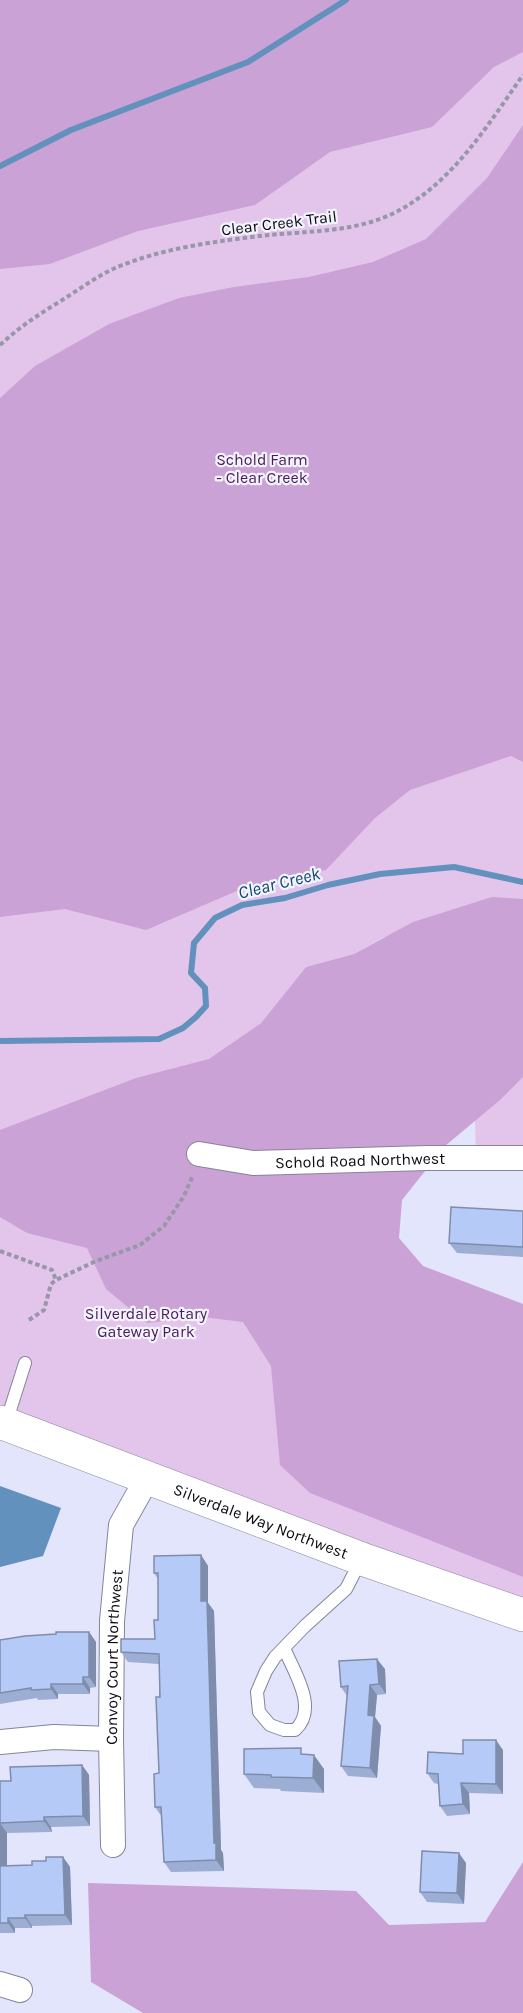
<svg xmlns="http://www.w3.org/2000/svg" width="523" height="2013" viewBox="0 0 523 2013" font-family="Karla,sans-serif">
	<rect width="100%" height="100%" fill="#e3e5fc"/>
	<!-- green -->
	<polygon fill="#e3c5eb" points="0,0 523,0 523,1158 476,1158 470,937 384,937 354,954 306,967 261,1023 228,1046 231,1205 523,1313 523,1615 0,1422"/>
	<!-- forest -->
	<g fill="#caa2d5">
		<polygon points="0,0 523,0 523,52 494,67 432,127 330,152 255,205 138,231 50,264 0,269"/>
		<polygon points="523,125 523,762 511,756 410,790 375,818 326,870 239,890 146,930 65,909 0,917 0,398 35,366 109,324 179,298 234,287 309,277 373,262 426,239 487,178"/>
		<polygon points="492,897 523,899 523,1077 500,1100 445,1146 402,1200 399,1238 423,1266 523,1304 523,1577 310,1493 280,1465 271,1366 243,1322 202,1317 147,1323 106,1289 87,1248 27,1233 0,1217 0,1130 136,1078 209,1059 261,1023 306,967 354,954 413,922"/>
		<polygon points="523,1862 523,2013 143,2013 91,1982 88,1883 356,1891 389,1925 485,1922"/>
	</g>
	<!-- water -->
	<polygon fill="#6191bc" points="0,1486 61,1508 43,1556 0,1567"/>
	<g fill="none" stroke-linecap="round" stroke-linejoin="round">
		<!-- stream -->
		<g stroke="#6191bc" stroke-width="6">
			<polyline points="0,166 71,130 248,62 346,0"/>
			<polyline points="0,1041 159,1039 183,1028 196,1017 206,1006 205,988 191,973 194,943 215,918 242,905 285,898 328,885 380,874 454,867 523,882"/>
		</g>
		<!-- lane casing -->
		<g stroke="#838599" stroke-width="14">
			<g id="lane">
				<polyline points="6,1423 25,1363"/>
				<path d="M284 1648C294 1672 319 1709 295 1730H284L270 1725 259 1712 257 1692 266 1671 275 1657 305 1626 346 1589 361 1560"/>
			</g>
		</g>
		<!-- street casing -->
		<g stroke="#838599" stroke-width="26">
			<g id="street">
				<path id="s1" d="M199 1154 253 1163 427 1158H523"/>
				<polyline points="0,1742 54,1737 111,1739"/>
				<path id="s2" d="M113 1845 111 1739 112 1621 121 1525 148 1477"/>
				<polyline points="0,1984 20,1990"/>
			</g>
		</g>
		<!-- secondary casing -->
		<g stroke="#838599" stroke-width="34">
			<g id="secondary">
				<path id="s3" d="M0 1422 362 1559 523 1615"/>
			</g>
		</g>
		<!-- path -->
		<g stroke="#9697a8" stroke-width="4" stroke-dasharray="4.5 3" stroke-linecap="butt">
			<path d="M0 345C18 328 38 315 59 302 77 291 94 278 113 269 160 248 218 241 269 235 310 231 355 232 394 213 452 184 487 126 523 75"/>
			<polyline points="0,1251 52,1270 56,1280"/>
			<polyline points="29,1320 44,1310 51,1284 56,1280 96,1261 140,1245 164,1226 184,1196 193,1175"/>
		</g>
		<!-- lane -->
		<use href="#lane" stroke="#fff" stroke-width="12"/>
		<!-- street -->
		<use href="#street" stroke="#fff" stroke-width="24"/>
		<!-- secondary -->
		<use href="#secondary" stroke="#fff" stroke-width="33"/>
	</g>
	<!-- wall -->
	<g fill="#9caed4">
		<polygon points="523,1211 523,1257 457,1253 449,1243"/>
		<polygon points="201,1555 208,1566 208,1603 214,1611 221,1850 223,1853 224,1871 171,1872 164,1862 162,1817 155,1807 159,1773 159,1664 128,1662 121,1652 155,1639 158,1620 158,1579 154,1573"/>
		<polygon points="89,1632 96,1642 96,1687 90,1688 90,1694 58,1694 58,1699 38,1700 37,1698 0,1704 0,1640"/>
		<polygon points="385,1669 386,1694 377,1695 375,1717 381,1726 377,1778 348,1776 341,1766 347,1696 341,1687"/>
		<polygon points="503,1750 503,1794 469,1793 470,1814 447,1816 440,1806 438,1784 434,1783 427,1773 463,1754"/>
		<polygon points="306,1755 324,1769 324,1793 281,1791 280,1789 254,1788 244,1774"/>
		<polygon points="82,1765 89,1775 90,1826 51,1827 52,1832 7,1833 7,1866 32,1865 46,1861 63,1857 70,1867 72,1925 32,1926 32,1928 15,1928 15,1933 0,1933 0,1781 11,1781"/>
		<polygon points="466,1863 464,1904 427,1902 420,1892"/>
	</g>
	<!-- shaded-wall -->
	<g fill="#7f8dac">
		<polygon points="201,1555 208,1566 208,1603 214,1611 221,1850 223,1853 224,1871 216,1860 214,1843 201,1601"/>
		<polygon points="89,1632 96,1642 96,1687 89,1677"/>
		<polygon points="377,1659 385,1669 386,1694 379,1684"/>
		<polygon points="83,1677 90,1688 90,1694 83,1684"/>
		<polygon points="51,1684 58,1694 58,1699 51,1689"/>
		<polygon points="370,1685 377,1695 375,1717 381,1726 377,1778 370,1768 368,1715"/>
		<polygon points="496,1740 503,1750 503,1794 496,1784"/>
		<polygon points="314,1755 324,1769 324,1793 313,1778"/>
		<polygon points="82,1765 89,1775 90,1826 83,1816"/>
		<polygon points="461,1783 469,1793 470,1814 463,1804"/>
		<polygon points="44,1817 51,1827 52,1832 44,1821"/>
		<polygon points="0,1823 7,1833 7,1876 0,1866"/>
		<polygon points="459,1853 466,1863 464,1904 457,1893"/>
		<polygon points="63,1857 70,1867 72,1925 65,1915"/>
		<polygon points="25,1915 32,1926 32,1928 25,1918"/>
		<polygon points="8,1918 15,1928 15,1933 8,1923"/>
	</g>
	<!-- building -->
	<g fill="#b5caf6" stroke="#7f8dac" stroke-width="1.5">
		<polygon points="451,1207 523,1211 523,1247 449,1243"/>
		<polygon points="201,1555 201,1601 207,1601 214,1843 216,1843 216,1860 164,1862 161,1807 155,1807 154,1774 159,1773 156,1697 160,1697 159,1654 121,1652 121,1639 155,1639 154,1620 158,1620 158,1573 154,1573 154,1556"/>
		<polygon points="56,1632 89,1632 89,1677 83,1677 83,1684 51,1684 51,1689 31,1690 31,1688 0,1693 0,1640 25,1636 56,1634"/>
		<polygon points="377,1659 379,1684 370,1685 368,1715 374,1716 370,1768 341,1766 348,1686 341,1687 339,1661"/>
		<polygon points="463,1740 496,1740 496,1784 461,1783 463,1804 440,1806 438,1774 427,1773 428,1752 463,1754"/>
		<polygon points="301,1748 301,1754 314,1755 313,1778 271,1777 271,1775 244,1774 244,1749"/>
		<polygon points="82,1765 83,1816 44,1817 44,1821 0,1823 0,1781 11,1781 10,1767"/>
		<polygon points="422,1851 459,1853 457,1893 420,1892"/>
		<polygon points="46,1857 63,1857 65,1915 25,1915 25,1918 8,1918 8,1923 0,1923 0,1866 32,1865 32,1861 46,1861"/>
	</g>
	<g text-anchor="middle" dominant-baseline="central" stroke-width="4.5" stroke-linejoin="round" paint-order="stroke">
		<!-- street labels -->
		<g font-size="16" fill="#0b0b12" stroke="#f3f3fd">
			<text transform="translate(279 223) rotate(-7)">Clear Creek Trail</text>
			<text stroke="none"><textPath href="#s1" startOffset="162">Schold Road Northwest</textPath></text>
			<text stroke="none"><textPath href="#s3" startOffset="279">Silverdale Way Northwest</textPath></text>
			<text stroke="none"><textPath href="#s2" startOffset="188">Convoy Court Northwest</textPath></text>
		</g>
		<!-- park labels -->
		<g font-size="16" fill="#4b1b57" stroke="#f3f3fd">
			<text x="262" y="459">Schold Farm<tspan x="262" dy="18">- Clear Creek</tspan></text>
			<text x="146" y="1313">Silverdale Rotary<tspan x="146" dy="18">Gateway Park</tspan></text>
		</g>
		<!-- water labels -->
		<g font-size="18" font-style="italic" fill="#0d466f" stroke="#f3f3fd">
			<text transform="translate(279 883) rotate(-14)">Clear Creek</text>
		</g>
	</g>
</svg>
